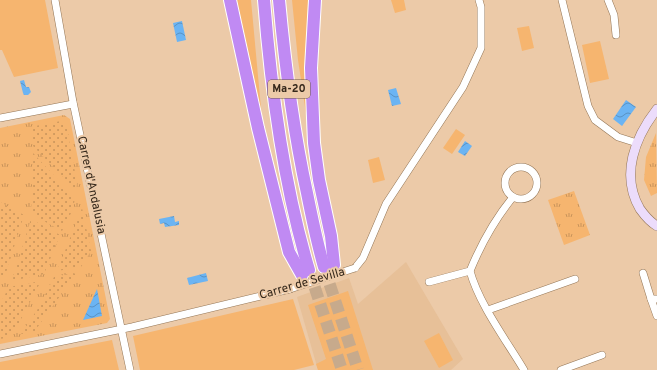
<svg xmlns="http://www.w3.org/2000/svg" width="657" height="370" viewBox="0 0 657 370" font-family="Overpass,sans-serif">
	<defs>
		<pattern id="park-tufts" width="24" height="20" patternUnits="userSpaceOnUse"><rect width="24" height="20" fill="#f6b56f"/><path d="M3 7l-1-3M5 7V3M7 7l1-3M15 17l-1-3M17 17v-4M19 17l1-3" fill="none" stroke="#c8935a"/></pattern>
		<pattern id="garden-dots" width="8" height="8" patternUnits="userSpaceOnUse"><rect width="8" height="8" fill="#f6b56f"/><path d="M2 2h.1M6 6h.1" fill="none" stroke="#c8935a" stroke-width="1.8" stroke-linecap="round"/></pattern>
		<pattern id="water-waves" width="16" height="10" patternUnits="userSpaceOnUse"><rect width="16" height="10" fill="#6bb4f3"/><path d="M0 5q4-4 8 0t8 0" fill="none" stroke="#5992c4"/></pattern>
	</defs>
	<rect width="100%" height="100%" fill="#eccaa8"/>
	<!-- built -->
	<polygon fill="#e7c098" points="406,262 463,359 451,370 318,370 297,297 349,278 358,304"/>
	<!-- grass -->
	<g fill="#f6b56f">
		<polygon points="0,0 45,0 58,68 14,77 2,50 0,50"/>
		<polygon points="234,0 251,0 262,119"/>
		<polygon points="292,0 311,0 307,120 298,60"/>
		<polygon points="391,0 404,0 406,10 395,13"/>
		<polygon points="529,26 534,48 522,51 517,28"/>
		<polygon points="600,41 609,79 590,83 582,45"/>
		<polygon points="456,129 465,135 452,154 443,148"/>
		<polygon points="379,157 385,180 373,183 368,160"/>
		<polygon points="348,291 373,370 318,370 316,364 326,359 308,305"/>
		<polygon points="293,299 314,365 294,370 140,370 133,336"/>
		<polygon points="439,333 453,360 439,368 424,341"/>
		<polygon points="112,340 119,370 0,370 0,362"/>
	</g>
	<!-- park -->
	<g fill="url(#park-tufts)">
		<polygon points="64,115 70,119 110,319 107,323 0,344 0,128"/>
		<polygon points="656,133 657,193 651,196 644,180 646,157"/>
		<polygon points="574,191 590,235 564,245 548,200"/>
	</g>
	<!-- garden -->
	<g fill="url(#garden-dots)">
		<polygon points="61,121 66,124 77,183 76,191 33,146 30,127"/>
		<polygon points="33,153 75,198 73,209 62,231 31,214"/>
		<polygon points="0,202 24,215 5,276 0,279"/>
		<polygon points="82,208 91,251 81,267 57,271"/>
		<polygon points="31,219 60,235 44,274 12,281"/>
		<polygon points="73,273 76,274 34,332 21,334 39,307 54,277"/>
		<polygon points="41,281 18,325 6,338 0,339 0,304 9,287"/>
	</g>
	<!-- water -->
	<g fill="url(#water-waves)">
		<polygon points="182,21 186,40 177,42 173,23"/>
		<polygon points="24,80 26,87 29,87 31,92 28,95 24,95 23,93 20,81"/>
		<polygon points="396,88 401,104 392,106 388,90"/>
		<polygon points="626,100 636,107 622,126 613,119"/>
		<polygon points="465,141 472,146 465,156 458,152"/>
		<polygon points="174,216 175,222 179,221 179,225 165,227 164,223 160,224 159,219"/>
		<polygon points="206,273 208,281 189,285 187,278"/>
		<polygon points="97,289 102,316 83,320"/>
	</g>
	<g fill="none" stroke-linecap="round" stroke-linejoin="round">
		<!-- highway-tunnel -->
		<g stroke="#c7aa8c" stroke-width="12" stroke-dasharray="12 6" stroke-linecap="butt">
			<polyline points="324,267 358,370"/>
			<polyline points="309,270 342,370"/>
		</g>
		<!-- street casing -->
		<g stroke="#947656" stroke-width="8">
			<g id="street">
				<polyline points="55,0 73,102 130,370"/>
				<polyline points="562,0 588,106 595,120 618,137 637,143"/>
				<polyline points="608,0 614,15 616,35"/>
				<polyline points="0,118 73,104"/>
				<circle cx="521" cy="183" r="16"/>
				<path d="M513 197C495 219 481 244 470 271 479 304 506 340 524 370"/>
				<polyline points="355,268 363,258 386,204 463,87 481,48 481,7 479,0"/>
				<polyline points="643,273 651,299"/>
				<polyline points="429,282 470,271"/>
				<polyline points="657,299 651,299 657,316"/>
				<polyline points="488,310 575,279"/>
				<polyline points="0,354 132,327 290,289"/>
				<polyline points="561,370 602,355"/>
			</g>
		</g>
		<!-- secondary casing -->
		<g stroke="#947656" stroke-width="10">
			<path id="secondary" d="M657 109C635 137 620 175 640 209 645 216 650 222 657 226"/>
		</g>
		<!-- highway casing -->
		<g stroke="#fff" stroke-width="14">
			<g id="highway">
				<polyline points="230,0 258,128 289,252 302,275"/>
				<path d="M264 0C271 90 283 183 309 270"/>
				<path d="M279 0C285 65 293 129 307 193 312 218 317 243 324 267"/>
				<polyline points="315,0 311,68 314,143 319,180 331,236 334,265"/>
			</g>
		</g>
		<!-- street -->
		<use href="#street" stroke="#fff" stroke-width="7"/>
		<!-- secondary -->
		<use href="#secondary" stroke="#ecdcfb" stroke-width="9"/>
		<!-- highway -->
		<use href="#highway" stroke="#c08af3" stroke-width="12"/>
		<!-- street-bridge casing -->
		<g stroke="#947656" stroke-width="8" stroke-linecap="butt">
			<polyline id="street-bridge" points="290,289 355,268"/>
		</g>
		<!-- street-bridge -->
		<use href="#street-bridge" stroke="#fff" stroke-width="7"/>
	</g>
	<g text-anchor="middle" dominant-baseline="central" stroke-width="4" stroke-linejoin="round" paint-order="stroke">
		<!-- shield labels -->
		<rect fill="#eccaa8" stroke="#6c5945" stroke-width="1" x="268" y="80" width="42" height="18" rx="3"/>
		<g font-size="11" font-weight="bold" fill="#35281b">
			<text x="289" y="89">Ma-20</text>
		</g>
		<!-- street labels -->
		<g font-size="12" fill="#35281b" stroke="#eccaa8">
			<text transform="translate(91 185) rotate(78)">Carrer d'Andalusia</text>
			<text transform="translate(302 284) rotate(-16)">Carrer de Sevilla</text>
		</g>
	</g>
</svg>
